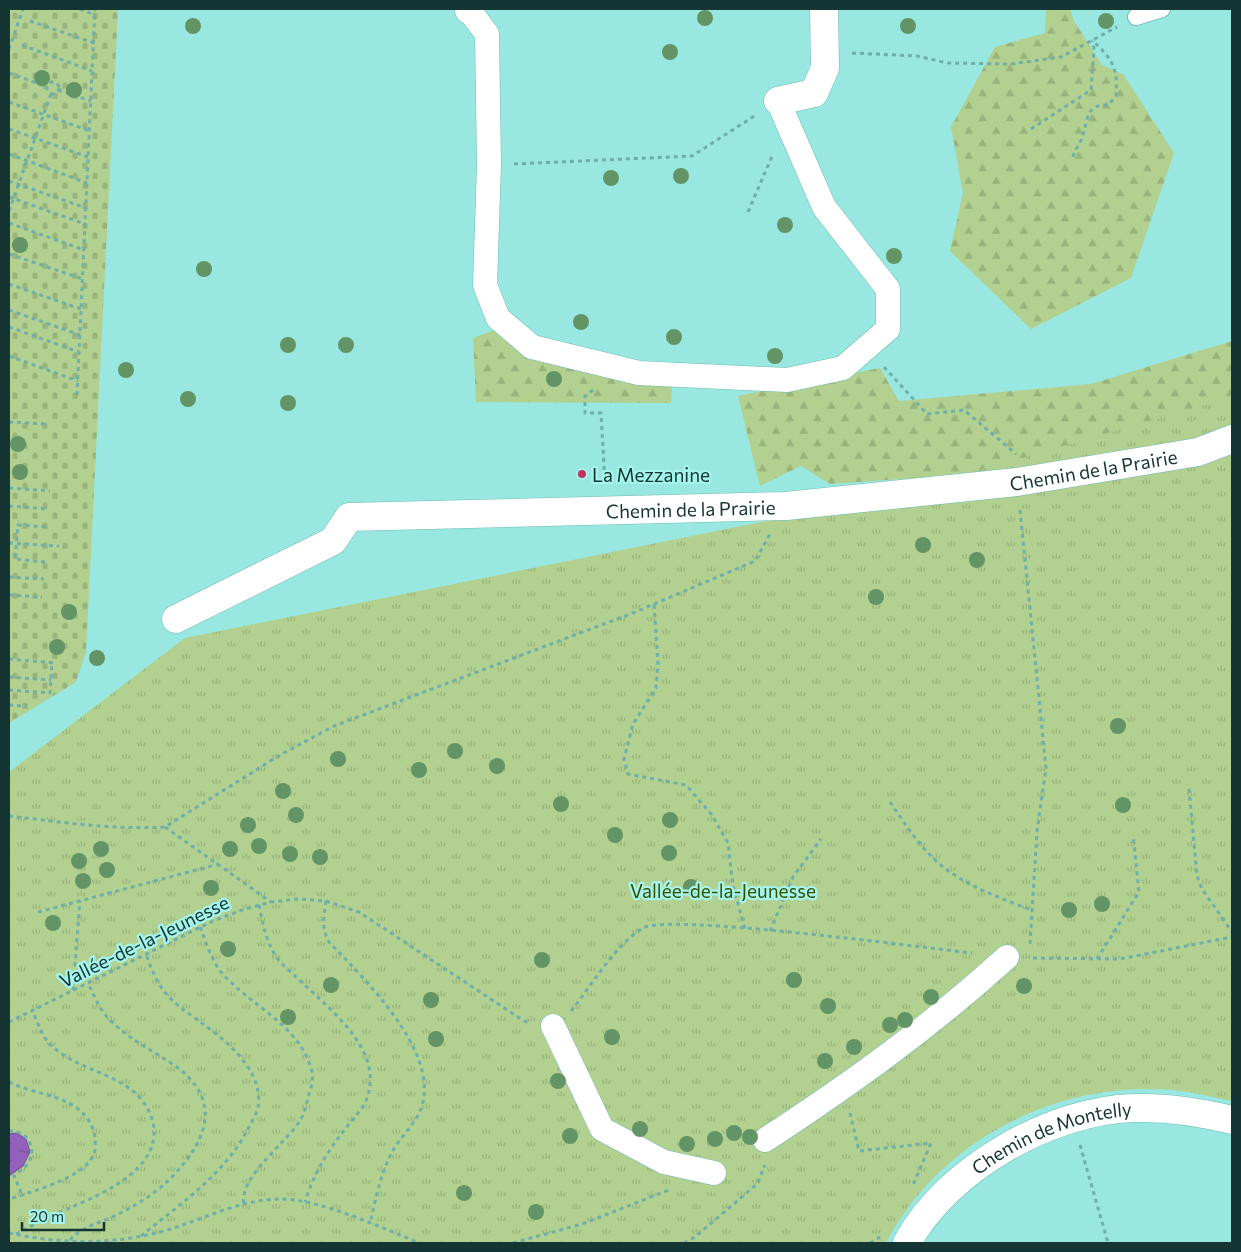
<svg xmlns="http://www.w3.org/2000/svg" width="1241" height="1252" viewBox="0 0 1241 1252" font-family="Commissioner,sans-serif">
	<defs>
		<pattern id="forest-firs" width="22" height="20" patternUnits="userSpaceOnUse" patternTransform="scale(1.25)"><rect width="22" height="20" fill="#b2d08f"/><path d="M5 1l3.5 6h-7zM16 11l3.5 6h-7z" fill="#98b37c"/></pattern>
		<pattern id="cemetery-stones" width="16" height="16" patternUnits="userSpaceOnUse" patternTransform="scale(1.25)"><rect width="16" height="16" fill="#b2d08f"/><path d="M2 7V4a2 2 0 0 1 4 0v3zM10 15v-3a2 2 0 0 1 4 0v3z" fill="#98b37c"/></pattern>
		<pattern id="park-tufts" width="24" height="20" patternUnits="userSpaceOnUse" patternTransform="scale(1.25)"><rect width="24" height="20" fill="#b2d08f"/><path d="M3 7l-1-3M5 7V3M7 7l1-3M15 17l-1-3M17 17v-4M19 17l1-3" fill="none" stroke="#98b37c"/></pattern>
		<pattern id="water-ripples" width="26" height="14" patternUnits="userSpaceOnUse" patternTransform="scale(1.25)"><rect width="26" height="14" fill="#9360bb"/><path d="M2 4q2-2 4 0t4 0M15 11q2-2 4 0t4 0" fill="none" stroke="#775099"/></pattern>
	</defs>
	<rect width="100%" height="100%" fill="#98e7e0"/>
	<!-- forest -->
	<g fill="url(#forest-firs)">
		<polygon points="1046,9 1070,9 1074,21 1102,65 1123,74 1174,153 1131,278 1031,329 950,251 963,193 951,127 995,47 1045,33"/>
		<polygon points="499,328 672,381 671,403 476,402 473,338"/>
		<polygon points="1232,341 1232,421 1004,472 830,484 801,466 760,486 738,396 880,368 899,401 1091,384"/>
	</g>
	<!-- cemetery -->
	<polygon fill="url(#cemetery-stones)" points="9,9 118,9 86,652 76,682 9,723"/>
	<!-- park -->
	<path fill="url(#park-tufts)" d="M1232 397V1101C1213 1097 1193 1092 1173 1090 1057 1080 940 1140 886 1243H9V772L185 638 886 497Z"/>
	<!-- water -->
	<polygon fill="url(#water-ripples)" stroke="#6d5392" points="17,1133 26,1139 30,1152 23,1166 9,1176 9,1134"/>
	<g fill="none" stroke-linecap="round" stroke-linejoin="round">
		<!-- service casing -->
		<g stroke="#6ebcb5" stroke-width="18">
			<polyline id="service" points="1136,17 1162,9"/>
		</g>
		<!-- pedestrian casing -->
		<g stroke="#6ebcb5" stroke-width="25">
			<g id="pedestrian">
				<polyline points="469,10 487,34 489,165 485,285 498,318 532,347 639,373 787,380 843,368 888,329 888,289 824,207 778,101"/>
				<polyline points="553,1026 602,1129 664,1162 714,1173"/>
				<path d="M765 1140C852 1083 930 1027 1007 957"/>
			</g>
		</g>
		<!-- minor casing -->
		<g stroke="#6ebcb5" stroke-width="29">
			<g id="minor">
				<polyline points="469,10 469,9"/>
				<polyline points="778,101 814,93 825,68 824,9"/>
				<path id="s1" d="M176 619 333 541 349 517 786 506 1017 482 1198 452 1232 439"/>
				<path id="s2" d="M907 1243C947 1169 1051 1110 1134 1108 1168 1107 1200 1112 1232 1120"/>
			</g>
		</g>
		<!-- path -->
		<g stroke="#6fafaa" stroke-width="3" stroke-dasharray="4 4" stroke-linecap="butt">
			<polyline points="80,9 95,15"/>
			<polyline points="30,21 94,43"/>
			<polyline points="22,45 92,71"/>
			<polyline points="9,49 23,9"/>
			<polyline points="852,53 917,56 947,63 1011,64 1061,57 1117,27"/>
			<polyline points="9,73 47,87"/>
			<circle cx="53" cy="88" r="6"/>
			<polyline points="58,90 91,101"/>
			<polyline points="9,102 90,131"/>
			<polyline points="9,129 88,157"/>
			<polyline points="1031,129 1091,90 1094,50 1093,41"/>
			<polyline points="9,154 87,183"/>
			<path d="M1073 157C1075 149 1081 143 1083 135 1088 121 1085 104 1108 105L1116 96C1118 67 1113 60 1092 40"/>
			<polyline points="514,164 692,156 756,115"/>
			<polyline points="9,181 86,208"/>
			<polyline points="9,197 85,224"/>
			<polyline points="9,211 51,94"/>
			<polyline points="748,212 773,154"/>
			<polyline points="9,223 84,250"/>
			<polyline points="9,254 83,279"/>
			<polyline points="9,284 81,309"/>
			<polyline points="9,310 80,335"/>
			<polyline points="9,327 79,352"/>
			<polyline points="9,356 78,381"/>
			<polyline points="884,367 927,414 964,410 1016,454"/>
			<polyline points="593,390 585,396 585,413 601,413 605,483"/>
			<polyline points="77,395 95,9"/>
			<polyline points="9,422 48,424"/>
			<polyline points="9,488 50,491"/>
			<polyline points="9,506 49,509"/>
			<polyline points="1020,510 1046,768 1037,831 1030,944"/>
			<polyline points="9,543 59,546"/>
			<polyline points="45,562 15,559 18,525 48,527"/>
			<polyline points="9,577 44,579"/>
			<polyline points="9,595 42,597"/>
			<polyline points="654,605 658,663 656,688 633,724 624,759 628,774 686,785 711,814 728,843 733,886 745,929"/>
			<polyline points="9,659 55,663"/>
			<polyline points="9,677 51,680"/>
			<polyline points="9,690 50,693 52,662"/>
			<polyline points="9,705 27,706"/>
			<polyline points="1189,789 1197,876 1202,889 1232,932"/>
			<path d="M890 802C904 822 917 843 935 860 962 885 998 897 1031 910"/>
			<path d="M9 816C60 822 114 830 165 827L280 755 334 726 633 613 755 561 770 534"/>
			<polyline points="165,827 271,902"/>
			<path d="M326 901C324 916 321 928 329 942 363 978 439 1050 422 1106 416 1124 399 1138 391 1154 380 1176 375 1201 370 1224"/>
			<path d="M259 905C263 924 266 942 277 958 282 965 290 971 296 977 326 1006 385 1049 367 1098 363 1110 350 1121 343 1132 326 1153 313 1176 305 1202"/>
			<polyline points="38,912 219,864"/>
			<path d="M200 927C206 942 211 959 221 972 248 1004 299 1025 311 1068 314 1077 312 1085 309 1094 307 1102 305 1111 301 1119 287 1143 238 1177 244 1205"/>
			<polyline points="770,931 793,877 821,839"/>
			<polyline points="1033,958 1120,959 1232,937"/>
			<polyline points="1097,959 1139,892 1133,835"/>
			<polyline points="73,990 80,901"/>
			<path d="M571 1011C592 985 615 945 643 928 667 913 926 948 972 953"/>
			<polyline points="9,1022 213,921 245,909 271,902 298,899 326,901 359,912 524,1021 529,1022"/>
			<path d="M9 1082C31 1093 57 1094 77 1108 87 1116 93 1125 95 1137 95 1143 96 1151 93 1156 83 1178 31 1192 9 1199"/>
			<polyline points="850,1113 859,1151 931,1143 913,1185"/>
			<path d="M9 1131C26 1130 37 1146 29 1162 25 1168 19 1172 14 1176L22 1195"/>
			<polyline points="1080,1145 1108,1243"/>
			<path d="M9 1233C64 1245 120 1245 174 1228 207 1217 244 1199 280 1199 321 1199 381 1228 420 1243"/>
			<path d="M16 1234C28 1228 40 1221 53 1215 89 1199 164 1174 153 1122 149 1107 139 1094 126 1086 100 1069 64 1064 45 1038 40 1030 36 1019 32 1010"/>
			<path d="M141 1236C180 1204 224 1175 248 1129 251 1123 256 1115 258 1108 264 1076 234 1047 211 1030 175 1002 162 1001 146 954"/>
			<path d="M70 1240C81 1227 97 1224 112 1217 134 1207 155 1194 172 1177 208 1139 223 1100 174 1065 152 1050 128 1039 109 1019 99 1009 94 995 88 983"/>
			<polyline points="513,1243 582,1224 669,1190"/>
			<polyline points="684,1243 695,1237 757,1184 765,1165"/>
			<polyline points="870,1243 880,1237"/>
		</g>
		<!-- service -->
		<use href="#service" stroke="#fff" stroke-width="16"/>
		<!-- pedestrian -->
		<use href="#pedestrian" stroke="#fff" stroke-width="24"/>
		<!-- minor -->
		<use href="#minor" stroke="#fff" stroke-width="28"/>
	</g>
	<!-- trees -->
	<g fill="#629465">
		<circle cx="705" cy="18" r="8"/>
		<circle cx="1106" cy="21" r="8"/>
		<circle cx="193" cy="26" r="8"/>
		<circle cx="908" cy="26" r="8"/>
		<circle cx="670" cy="52" r="8"/>
		<circle cx="42" cy="78" r="8"/>
		<circle cx="74" cy="90" r="8"/>
		<circle cx="681" cy="176" r="8"/>
		<circle cx="611" cy="178" r="8"/>
		<circle cx="785" cy="225" r="8"/>
		<circle cx="20" cy="245" r="8"/>
		<circle cx="894" cy="256" r="8"/>
		<circle cx="204" cy="269" r="8"/>
		<circle cx="581" cy="322" r="8"/>
		<circle cx="674" cy="337" r="8"/>
		<circle cx="288" cy="345" r="8"/>
		<circle cx="346" cy="345" r="8"/>
		<circle cx="775" cy="356" r="8"/>
		<circle cx="126" cy="370" r="8"/>
		<circle cx="554" cy="379" r="8"/>
		<circle cx="188" cy="399" r="8"/>
		<circle cx="288" cy="403" r="8"/>
		<circle cx="18" cy="444" r="8"/>
		<circle cx="20" cy="472" r="8"/>
		<circle cx="923" cy="545" r="8"/>
		<circle cx="977" cy="560" r="8"/>
		<circle cx="876" cy="597" r="8"/>
		<circle cx="69" cy="612" r="8"/>
		<circle cx="57" cy="647" r="8"/>
		<circle cx="97" cy="658" r="8"/>
		<circle cx="1118" cy="726" r="8"/>
		<circle cx="455" cy="751" r="8"/>
		<circle cx="338" cy="759" r="8"/>
		<circle cx="497" cy="766" r="8"/>
		<circle cx="419" cy="770" r="8"/>
		<circle cx="283" cy="791" r="8"/>
		<circle cx="561" cy="804" r="8"/>
		<circle cx="1123" cy="805" r="8"/>
		<circle cx="296" cy="815" r="8"/>
		<circle cx="670" cy="820" r="8"/>
		<circle cx="248" cy="825" r="8"/>
		<circle cx="615" cy="835" r="8"/>
		<circle cx="259" cy="846" r="8"/>
		<circle cx="101" cy="849" r="8"/>
		<circle cx="230" cy="849" r="8"/>
		<circle cx="669" cy="853" r="8"/>
		<circle cx="290" cy="854" r="8"/>
		<circle cx="320" cy="857" r="8"/>
		<circle cx="79" cy="861" r="8"/>
		<circle cx="107" cy="870" r="8"/>
		<circle cx="83" cy="881" r="8"/>
		<circle cx="691" cy="887" r="8"/>
		<circle cx="211" cy="888" r="8"/>
		<circle cx="1102" cy="904" r="8"/>
		<circle cx="1069" cy="910" r="8"/>
		<circle cx="53" cy="923" r="8"/>
		<circle cx="228" cy="949" r="8"/>
		<circle cx="542" cy="960" r="8"/>
		<circle cx="794" cy="980" r="8"/>
		<circle cx="331" cy="985" r="8"/>
		<circle cx="1024" cy="986" r="8"/>
		<circle cx="931" cy="997" r="8"/>
		<circle cx="431" cy="1000" r="8"/>
		<circle cx="828" cy="1006" r="8"/>
		<circle cx="288" cy="1017" r="8"/>
		<circle cx="905" cy="1020" r="8"/>
		<circle cx="890" cy="1025" r="8"/>
		<circle cx="612" cy="1037" r="8"/>
		<circle cx="436" cy="1039" r="8"/>
		<circle cx="854" cy="1047" r="8"/>
		<circle cx="825" cy="1061" r="8"/>
		<circle cx="558" cy="1081" r="8"/>
		<circle cx="640" cy="1129" r="8"/>
		<circle cx="734" cy="1133" r="8"/>
		<circle cx="570" cy="1136" r="8"/>
		<circle cx="750" cy="1137" r="8"/>
		<circle cx="715" cy="1139" r="8"/>
		<circle cx="687" cy="1144" r="8"/>
		<circle cx="464" cy="1193" r="8"/>
		<circle cx="536" cy="1212" r="8"/>
	</g>
	<!-- markers -->
	<circle fill="#c3345e" stroke="#a5f5ed" stroke-width="2" cx="582" cy="474" r="5"/>
	<g text-anchor="middle" dominant-baseline="central" stroke-width="4.5" stroke-linejoin="round" paint-order="stroke">
		<!-- street labels -->
		<g font-size="19" fill="#143532" stroke="#a5f5ed">
			<text stroke="none"><textPath href="#s1" startOffset="951">Chemin de la Prairie</textPath></text>
			<text stroke="none"><textPath href="#s1" startOffset="546">Chemin de la Prairie</textPath></text>
			<text transform="translate(144 941) rotate(-26)">Vallée-de-la-Jeunesse</text>
			<text stroke="none"><textPath href="#s2" startOffset="186">Chemin de Montelly</textPath></text>
		</g>
		<!-- poi labels -->
		<g font-size="19" fill="#143532" stroke="#a5f5ed" text-anchor="start">
			<text x="592" y="474">La Mezzanine</text>
		</g>
		<!-- park labels -->
		<g font-size="19" fill="#355000" stroke="#a5f5ed">
			<text x="723" y="890">Vallée-de-la-Jeunesse</text>
		</g>
	</g>
	<!-- border -->
	<rect width="1241" height="1252" fill="none" stroke="#143532" stroke-width="20"/>
	<!-- scale -->
	<path d="M22 1222v8h82v-8" fill="none" stroke="#143532" stroke-width="2.5"/>
	<text x="30" y="1222" font-size="15" fill="#143532" stroke="#a5f5ed" stroke-width="4" paint-order="stroke">20 m</text>
</svg>
